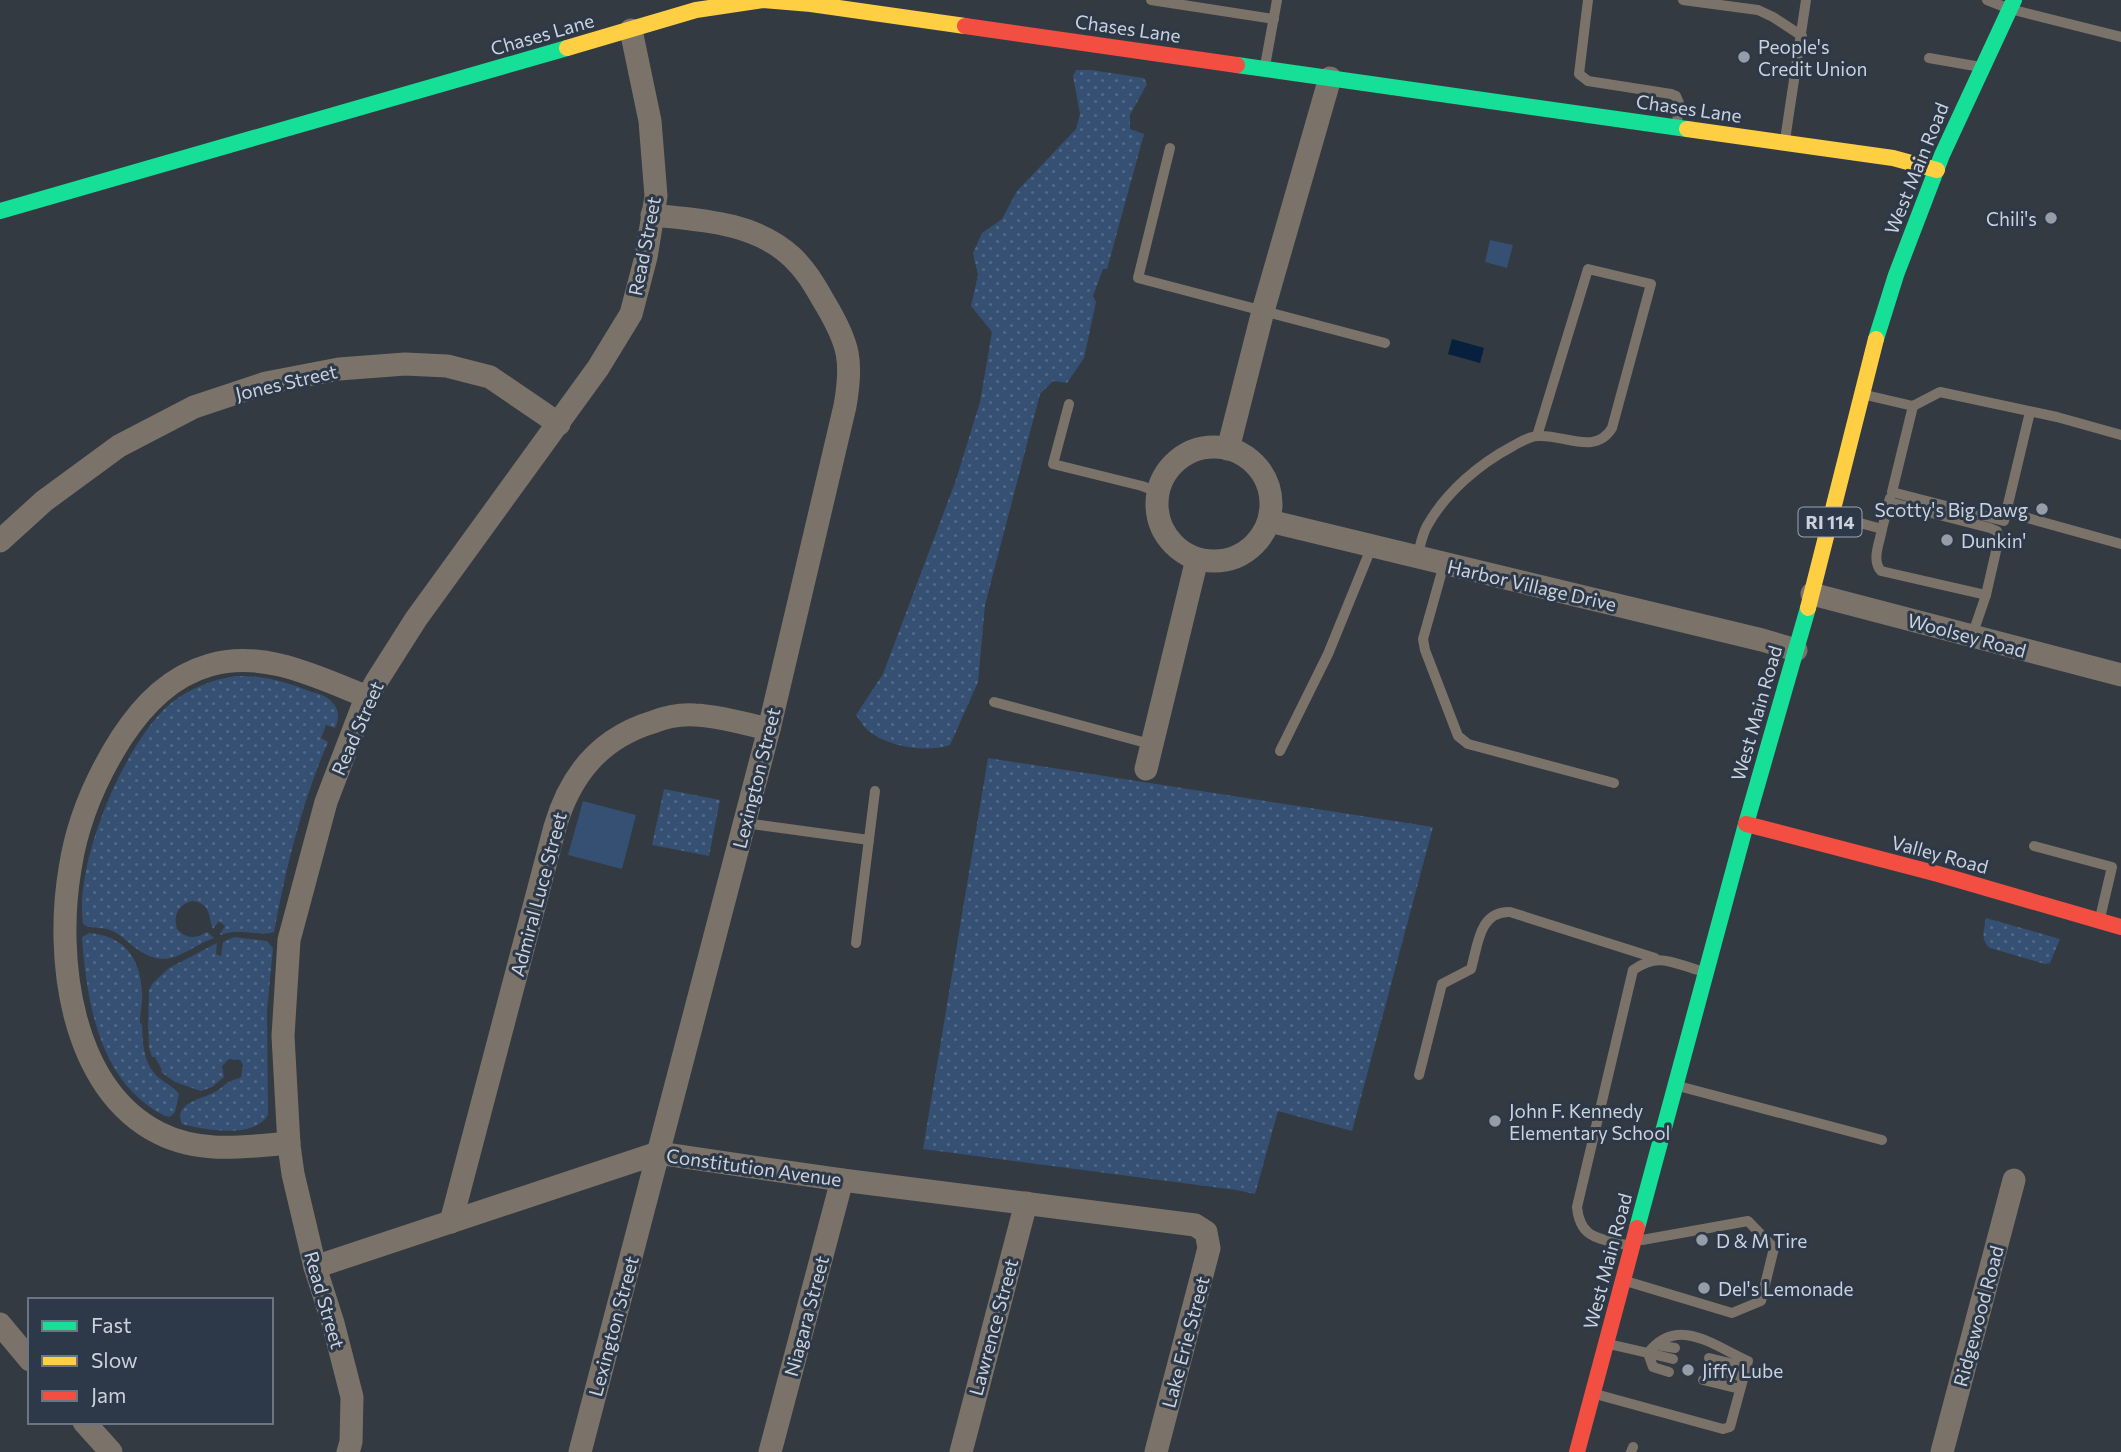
<svg xmlns="http://www.w3.org/2000/svg" width="2121" height="1452" viewBox="0 0 2121 1452" font-family="Commissioner,sans-serif">
	<defs>
		<pattern id="green-dots" width="8" height="8" patternUnits="userSpaceOnUse" patternTransform="scale(1.75)"><rect width="8" height="8" fill="#355072"/><path d="M2 2h.1M6 6h.1" fill="none" stroke="#516886" stroke-width="1.8" stroke-linecap="round"/></pattern>
	</defs>
	<rect width="100%" height="100%" fill="#333a42"/>
	<!-- green -->
	<g fill="url(#green-dots)">
		<path d="M1076 70H1091L1144 78 1147 84 1130 115V129L1144 134 1107 269H1103L1093 296 1096 302 1084 358 1067 383 1053 381 1040 394 985 605 978 682 950 745C926 753 890 747 870 732 864 728 860 720 856 715L883 674 956 480 980 402 992 332 971 306 978 275 973 253 982 233 1002 219 1017 191 1076 129 1080 114 1073 76Z"/>
		<path d="M235 676C264 675 286 682 312 692 319 694 327 696 332 702 340 710 339 719 335 728L326 725 321 738 328 742C302 802 286 867 274 932 256 937 239 927 221 935L220 934 225 926 219 921 213 929C208 916 211 903 192 901 178 905 173 915 177 929 186 939 196 939 207 932L214 938C184 949 169 972 137 949 128 943 121 934 110 930 101 926 91 930 83 924 74 863 124 743 171 703 190 688 212 680 235 676Z"/>
		<polygon points="988,758 1433,827 1352,1131 1278,1111 1255,1194 1236,1190 923,1149"/>
		<polygon points="664,789 720,800 709,856 652,845"/>
		<path d="M1986 918 2060 939 2050 963 2045 964 1990 948C1980 940 1984 929 1986 918Z"/>
		<path d="M89 933C124 936 140 957 142 992 143 1004 140 1011 140 1023L142 1024C143 1045 143 1067 162 1080 168 1085 174 1087 179 1094L175 1112 170 1117C161 1115 154 1110 146 1104 97 1067 86 995 82 937Z"/>
		<path d="M234 937 267 941 273 948 267 1010 268 1115C254 1139 205 1130 182 1124 173 1104 200 1099 213 1093 220 1090 225 1083 231 1081 235 1079 238 1079 241 1077L243 1065 240 1060 229 1059 222 1066 224 1077 212 1087 201 1091 175 1082 161 1072 162 1070 155 1057H152L149 1047 148 1026 149 990 153 983 169 968 217 943 216 954 221 956 223 942Z"/>
	</g>
	<!-- pitch -->
	<g fill="#355072">
		<polygon points="1490,240 1513,245 1507,268 1485,262"/>
		<polygon points="583,801 636,815 622,869 568,855"/>
	</g>
	<!-- water -->
	<polygon fill="#06203e" points="1452,339 1484,348 1480,363 1448,354"/>
	<g fill="none" stroke-linecap="round" stroke-linejoin="round">
		<!-- lane -->
		<g stroke="#7b7369" stroke-width="10">
			<polyline points="1151,0 1274,19"/>
			<polyline points="1588,0 1579,74 1588,81 1671,94 1676,96 1679,103 1677,123"/>
			<polyline points="1683,0 1758,10 1773,17 1802,36"/>
			<polyline points="1987,0 2010,9 2121,37"/>
			<polyline points="1929,58 1975,66"/>
			<polyline points="1265,66 1277,0"/>
			<polyline points="1785,140 1806,0"/>
			<polyline points="1170,148 1138,278 1385,343"/>
			<polyline points="1870,396 1913,406 1940,392 2057,417 2121,435"/>
			<polyline points="1069,404 1053,464 1142,486 1158,492"/>
			<polyline points="1913,406 1892,492 2004,521 2030,412"/>
			<polyline points="1889,502 1990,528 1997,531 1999,538 1986,595 1972,636"/>
			<polyline points="2006,512 2121,544"/>
			<path d="M1838 517 1882 529C1880 542 1871 560 1881 571L1986 595"/>
			<polyline points="1882,529 1890,498"/>
			<path d="M1417 557C1420 547 1422 535 1427 526 1446 492 1479 464 1513 446 1521 442 1529 436 1538 436 1564 434 1595 456 1612 428L1651 284 1588 269 1537 436"/>
			<polyline points="1444,564 1423,639 1425,650 1458,736 1468,744 1614,783"/>
			<polyline points="994,702 1150,744"/>
			<polyline points="1280,751 1328,654 1372,546"/>
			<polyline points="745,823 869,840"/>
			<polyline points="2034,846 2112,867 2100,918"/>
			<polyline points="856,943 875,791"/>
			<path d="M1419 1075 1442 984 1471 969C1478 945 1479 911 1510 912L1655 958"/>
			<polyline points="1682,1087 1882,1140"/>
			<path d="M1626 1245C1599 1238 1580 1239 1577 1207L1633 970C1659 952 1672 963 1701 971"/>
			<polyline points="1629,1282 1732,1313 1761,1301 1774,1248 1748,1221 1642,1240"/>
			<polyline points="1656,1345 1675,1348"/>
			<polyline points="1648,1353 1653,1367 1669,1372"/>
			<polyline points="1648,1353 1673,1359"/>
			<polyline points="1709,1358 1746,1367"/>
			<polyline points="1706,1368 1743,1377"/>
			<polyline points="1703,1380 1740,1389"/>
			<path d="M1599 1395 1723 1429 1730 1427 1748 1361C1714 1346 1678 1315 1648 1353L1613 1345"/>
			<polyline points="1631,1452 1633,1447"/>
		</g>
		<!-- street -->
		<g stroke="#7b7369" stroke-width="23">
			<circle cx="1214" cy="504" r="57"/>
			<polyline points="1228,449 1263,311 1330,78"/>
			<polyline points="1269,521 1762,640 1796,650"/>
			<polyline points="0,541 44,501 119,446 194,407 266,383 339,369 405,364 447,366 490,377 559,424"/>
			<polyline points="1812,594 2121,675"/>
			<polyline points="1146,769 1197,559"/>
			<path d="M289 1143C245 1147 200 1154 159 1133 70 1088 55 957 70 869 77 822 97 776 122 737 144 704 171 676 210 665 264 649 319 678 368 697"/>
			<path d="M451 1222 555 827C570 775 600 738 653 722 666 717 681 714 695 715 720 716 745 724 769 729"/>
			<polyline points="315,1267 658,1153 842,1180 1195,1225 1206,1232 1209,1248 1156,1452"/>
			<polyline points="0,1324 30,1360"/>
			<polyline points="84,1422 111,1452"/>
			<polyline points="348,1452 351,1442 352,1397 333,1323 315,1267 293,1174 289,1145 283,1036 289,940 326,802 362,708 376,682 416,619 598,368 631,314 646,257 656,196 650,121 631,30"/>
			<path d="M580 1452 769 729 845 406C853 361 849 344 826 305 816 288 807 271 792 257 755 222 700 220 652 215"/>
			<polyline points="770,1452 842,1180"/>
			<polyline points="961,1452 1026,1203"/>
			<polyline points="1942,1452 2014,1180"/>
		</g>
		<!-- fast -->
		<g stroke="#16e098" stroke-width="16">
			<polyline points="1237,65 1687,129"/>
			<polyline points="0,211 567,48"/>
			<polyline points="1876,339 1896,275 1942,155 2014,0"/>
			<polyline points="1637,1228 1746,824 1808,608"/>
		</g>
		<!-- slow -->
		<g stroke="#ffcf43" stroke-width="16">
			<polyline points="567,48 696,10 763,0 811,4 965,26"/>
			<polyline points="1687,129 1893,158 1937,170"/>
			<polyline points="1808,608 1876,339"/>
		</g>
		<!-- jam -->
		<g stroke="#f24e42" stroke-width="16">
			<polyline points="965,26 1237,65"/>
			<polyline points="1746,824 1938,874 2121,927"/>
			<polyline points="1577,1452 1637,1228"/>
		</g>
	</g>
	<!-- markers -->
	<g fill="#969da6" stroke="#2d3948" stroke-width="2.5">
		<circle cx="1744" cy="57" r="7"/>
		<circle cx="2051" cy="218" r="7"/>
		<circle cx="2042" cy="509" r="7"/>
		<circle cx="1947" cy="540" r="7"/>
		<circle cx="1495" cy="1121" r="7"/>
		<circle cx="1702" cy="1240" r="7"/>
		<circle cx="1704" cy="1288" r="7"/>
		<circle cx="1688" cy="1370" r="7"/>
	</g>
	<g text-anchor="middle" dominant-baseline="central" stroke-width="6" stroke-linejoin="round" paint-order="stroke">
		<!-- shield labels -->
		<rect fill="#2d3948" stroke="#9ca4b0" stroke-width="2" x="1798.5" y="507.5" width="63" height="29" rx="5"/>
		<g font-size="18" font-weight="bold" fill="#cbd2dc">
			<text x="1830" y="522">RI 114</text>
		</g>
		<!-- street labels -->
		<g font-size="19" fill="#cbd2dc" stroke="#2d3948">
			<text transform="translate(1128 28) rotate(8)">Chases Lane</text>
			<text transform="translate(542 34) rotate(-16)">Chases Lane</text>
			<text transform="translate(1689 108) rotate(8)">Chases Lane</text>
			<text transform="translate(1916 168) rotate(-68)">West Main Road</text>
			<text transform="translate(644 246) rotate(-79)">Read Street</text>
			<text transform="translate(286 382) rotate(-13)">Jones Street</text>
			<text transform="translate(1532 585) rotate(13)">Harbor Village Drive</text>
			<text transform="translate(1967 635) rotate(15)">Woolsey Road</text>
			<text transform="translate(1756 713) rotate(-74)">West Main Road</text>
			<text transform="translate(357 728) rotate(-66)">Read Street</text>
			<text transform="translate(756 778) rotate(-76)">Lexington Street</text>
			<text transform="translate(1940 854) rotate(15)">Valley Road</text>
			<text transform="translate(538 894) rotate(-75)">Admiral Luce Street</text>
			<text transform="translate(754 1167) rotate(8)">Constitution Avenue</text>
			<text transform="translate(1607 1261) rotate(-75)">West Main Road</text>
			<text transform="translate(325 1300) rotate(74)">Read Street</text>
			<text transform="translate(806 1316) rotate(-75)">Niagara Street</text>
			<text transform="translate(1978 1316) rotate(-75)">Ridgewood Road</text>
			<text transform="translate(613 1326) rotate(-75)">Lexington Street</text>
			<text transform="translate(993 1327) rotate(-75)">Lawrence Street</text>
			<text transform="translate(1185 1342) rotate(-75)">Lake Erie Street</text>
		</g>
		<!-- poi labels -->
		<g font-size="19" fill="#cbd2dc" stroke="#2d3948" text-anchor="start">
			<text x="1758" y="46">People's<tspan x="1758" dy="22">Credit Union</tspan></text>
			<text x="2037" y="218" text-anchor="end">Chili's</text>
			<text x="2028" y="509" text-anchor="end">Scotty's Big Dawg</text>
			<text x="1961" y="540">Dunkin'</text>
			<text x="1509" y="1110">John F. Kennedy<tspan x="1509" dy="22">Elementary School</tspan></text>
			<text x="1716" y="1240">D &amp; M Tire</text>
			<text x="1718" y="1288">Del's Lemonade</text>
			<text x="1702" y="1370">Jiffy Lube</text>
		</g>
	</g>
	<!-- legend -->
	<rect x="28" y="1298" width="245" height="126" fill="#2d3948" stroke="#6c7683" stroke-width="2"/>
	<rect x="42" y="1321" width="35" height="10" fill="#16e098" stroke="#6c7683" stroke-width="2"/>
	<text x="91" y="1333" font-size="21" fill="#cbd2dc">Fast</text>
	<rect x="42" y="1356" width="35" height="10" fill="#ffcf43" stroke="#6c7683" stroke-width="2"/>
	<text x="91" y="1368" font-size="21" fill="#cbd2dc">Slow</text>
	<rect x="42" y="1391" width="35" height="10" fill="#f24e42" stroke="#6c7683" stroke-width="2"/>
	<text x="91" y="1403" font-size="21" fill="#cbd2dc">Jam</text>
</svg>
